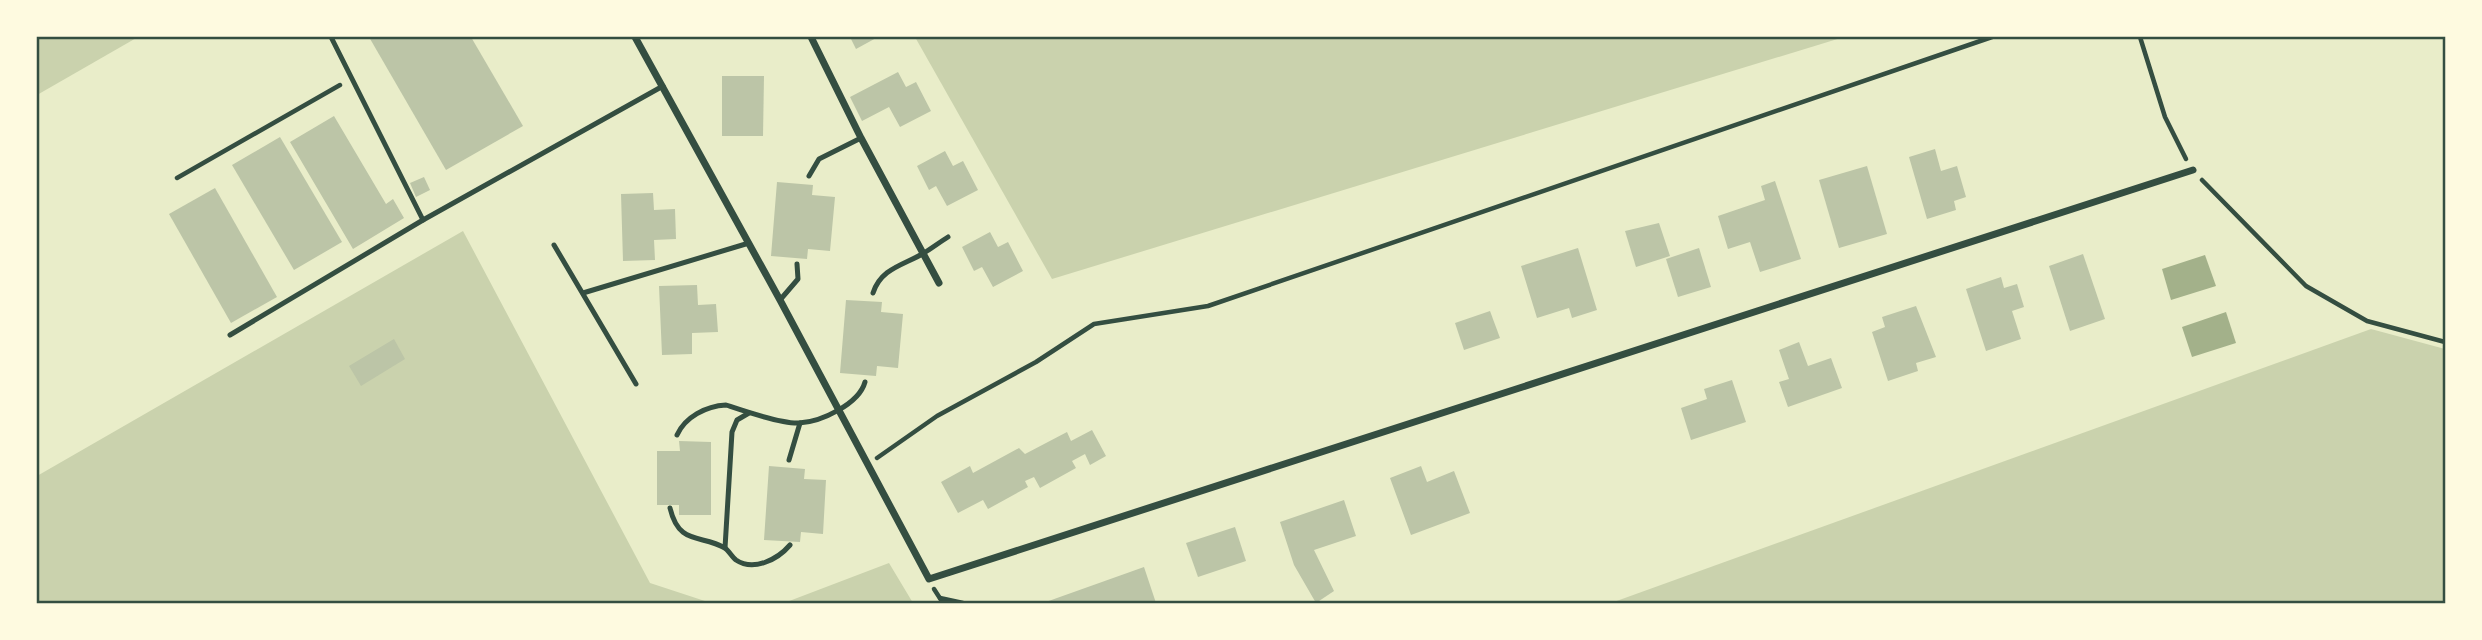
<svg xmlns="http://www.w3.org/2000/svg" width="2482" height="640" viewBox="0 0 2482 640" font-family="Roboto,sans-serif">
	<rect width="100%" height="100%" fill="#e9edc9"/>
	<!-- green -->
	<g fill="#cad2ad">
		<polygon points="37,37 138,37 37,95"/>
		<polygon points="915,37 1844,37 1052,279"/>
		<polygon points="463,231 650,583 711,603 37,603 37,476"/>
		<polygon points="2371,329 2445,349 2445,603 1611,603"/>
		<polygon points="889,563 913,603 783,603 784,603"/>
	</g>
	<!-- water -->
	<g fill="#a3b18a">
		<polygon points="2205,255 2216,286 2171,300 2162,269"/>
		<polygon points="2226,312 2236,343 2192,357 2182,327"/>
	</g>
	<!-- building -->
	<g fill="#bcc5a7">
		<polygon points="369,37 471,37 523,126 446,170"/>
		<polygon points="850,37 878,37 856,49"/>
		<polygon points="898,72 906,87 916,82 931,111 900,127 889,107 862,121 850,97"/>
		<polygon points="722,76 764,76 763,136 722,136"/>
		<polygon points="334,116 386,204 393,199 404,218 353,249 290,142"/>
		<polygon points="280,137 342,242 294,270 232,165"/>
		<polygon points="1935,149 1941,171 1957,166 1966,197 1954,201 1956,210 1927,219 1909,157"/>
		<polygon points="945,151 953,166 963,161 978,190 947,206 936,186 929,190 917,166"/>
		<polygon points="1867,166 1887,234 1839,248 1819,180"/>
		<polygon points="424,177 430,190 416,197 410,183"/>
		<polygon points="1775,181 1801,259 1760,272 1750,242 1728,249 1718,216 1765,200 1761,186"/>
		<polygon points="777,182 813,185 812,195 835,197 830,251 808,249 807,259 771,256"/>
		<polygon points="215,188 277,297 231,323 169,214"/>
		<polygon points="653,193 654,210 675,209 676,239 654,240 655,260 623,261 621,194"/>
		<polygon points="1659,223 1670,256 1636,267 1625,231"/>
		<polygon points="990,232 998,247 1008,242 1023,271 993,287 982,267 974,271 962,247"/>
		<polygon points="1578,248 1597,310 1572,318 1569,308 1537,318 1521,266"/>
		<polygon points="1699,248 1711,287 1678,297 1666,259"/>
		<polygon points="2083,254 2105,319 2070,331 2049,266"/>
		<polygon points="2001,277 2004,288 2017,284 2024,307 2012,311 2021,339 1986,351 1966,289"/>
		<polygon points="697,285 698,305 716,304 718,332 692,333 692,354 662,355 659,286"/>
		<polygon points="846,300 882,302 881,312 903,314 898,368 877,366 876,376 840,373"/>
		<polygon points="1916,306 1936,357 1916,363 1918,371 1888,381 1872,332 1885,327 1882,317"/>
		<polygon points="1490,311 1500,338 1464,350 1455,323"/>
		<polygon points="394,339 405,359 361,386 349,366"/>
		<polygon points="1799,342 1808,366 1831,358 1842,388 1788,407 1779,382 1789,379 1779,350"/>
		<polygon points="1732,380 1746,422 1691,440 1681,408 1707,399 1704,389"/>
		<polygon points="1092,430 1106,456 1090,465 1085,454 1072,461 1076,468 1040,488 1034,477 1025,481 1028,487 988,509 983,500 958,513 941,482 970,466 973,473 1019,448 1025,454 1067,432 1071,441"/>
		<polygon points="679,441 711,442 711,515 679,515 679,505 657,505 657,451 680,451"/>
		<polygon points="769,466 805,469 804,479 826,480 823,534 801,532 800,542 764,540"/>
		<polygon points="1421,466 1427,482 1454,471 1470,513 1411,535 1390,478"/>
		<polygon points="1344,500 1356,536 1314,550 1334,591 1316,603 1294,565 1280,522"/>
		<polygon points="1235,527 1246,561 1198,577 1186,543"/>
		<polygon points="1144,567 1156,603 1043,603"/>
	</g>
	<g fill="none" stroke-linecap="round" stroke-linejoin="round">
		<!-- path -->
		<g stroke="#344e41" stroke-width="4.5">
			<polyline points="2140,37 2165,117 2186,159"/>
			<polyline points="177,178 340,85"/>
			<polyline points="2202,180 2306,286 2367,321 2445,342"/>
			<polyline points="877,458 937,416 1036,362 1094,324 1208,306 1992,37"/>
			<polyline points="934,589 943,603"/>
			<polyline points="940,598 963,603"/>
		</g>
		<!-- service -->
		<g stroke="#344e41" stroke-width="5">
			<polyline points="331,37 423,220"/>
			<polyline points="809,176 819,159 861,138"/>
			<polyline points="554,245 636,384"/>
			<polyline points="583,293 749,243"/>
			<path d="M873 293C881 268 904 265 924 253 932 248 940 242 948 237"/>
			<polyline points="780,300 798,279 797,264"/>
			<polyline points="230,335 423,220 663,86"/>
			<path d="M677 435C685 417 706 406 726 405 744 411 781 424 799 423 821 422 859 404 865 382"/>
			<polyline points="789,460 800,423"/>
			<path d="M670 508C679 546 701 534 725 548 729 551 732 557 736 560 754 572 778 559 790 545"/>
			<polyline points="725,548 732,432 737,420 749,413"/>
		</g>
		<!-- minor -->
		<g stroke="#344e41" stroke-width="7">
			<polyline points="635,37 780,300 929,579 2193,170"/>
			<polyline points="811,37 861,138 939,283"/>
		</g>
	</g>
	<!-- border -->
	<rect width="2482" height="640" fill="none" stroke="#fefae0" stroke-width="77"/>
	<rect x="38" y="38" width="2406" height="564" fill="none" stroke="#344e41" stroke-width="2.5"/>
</svg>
